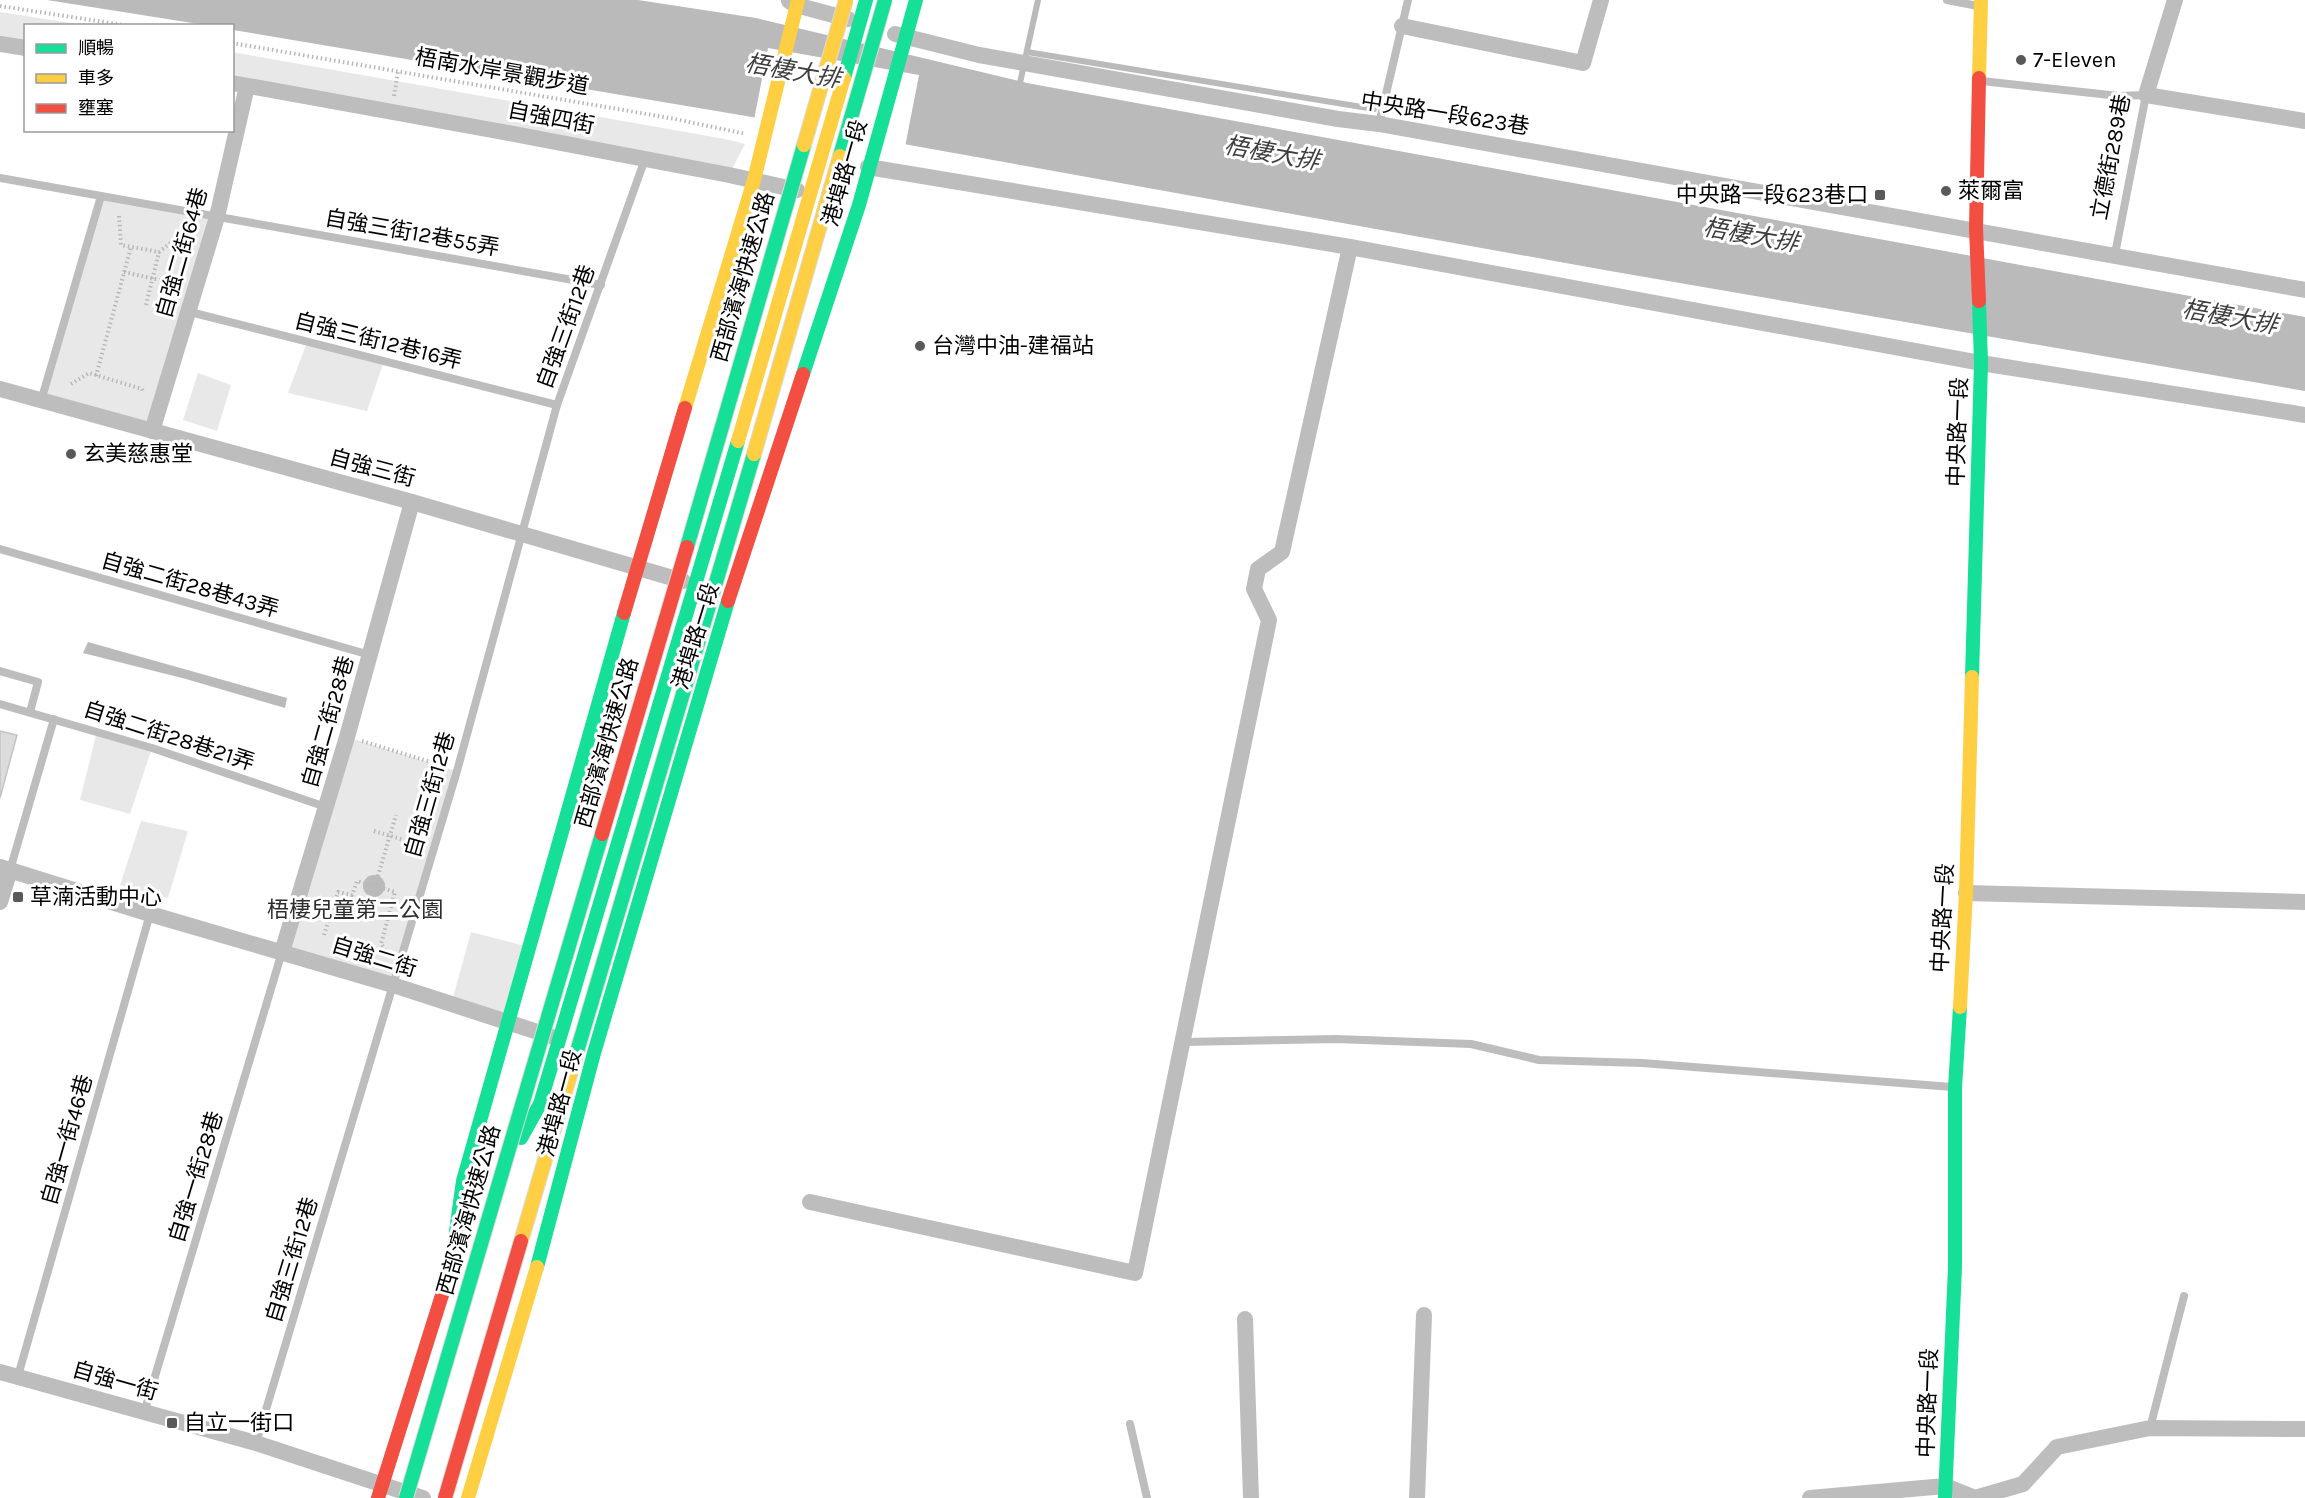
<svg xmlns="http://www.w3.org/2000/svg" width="2305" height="1498" viewBox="0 0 2305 1498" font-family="Karla,'Noto Sans TC',sans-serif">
	<rect width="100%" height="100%" fill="#fff"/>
	<!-- green -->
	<g fill="#e8e8e8">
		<polygon points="0,12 84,25 26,26 25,48 0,45"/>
		<polygon points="232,52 725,139 745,144 729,175 233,78"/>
		<polygon points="101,196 217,217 152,431 41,401"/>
		<polygon points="307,342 384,361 367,411 288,393"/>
		<polygon points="198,373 231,385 217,431 183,420"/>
		<polygon points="97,731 152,748 130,814 80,800"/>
		<polygon points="347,737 457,771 393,985 282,952"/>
		<polygon points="141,821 188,831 168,898 120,885"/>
		<polygon points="471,932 529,947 507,1023 451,1005"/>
	</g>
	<!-- water -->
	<g fill="#bababa">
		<polygon points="47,0 638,0 756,18 1027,83 2305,317 2305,391 1610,271 770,120 233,30 232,26 205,25"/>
		<polygon points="88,642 287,698 285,708 186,679 83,653"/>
		<circle cx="374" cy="886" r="11"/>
	</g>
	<!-- pier -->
	<polygon fill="#fff" points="768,48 919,75 905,147 754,120"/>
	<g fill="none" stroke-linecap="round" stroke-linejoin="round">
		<!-- stream -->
		<g stroke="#bababa" stroke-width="6">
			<polyline points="1027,52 1374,109"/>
			<polyline points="1026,55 1038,0"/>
			<polyline points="1019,87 1024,65"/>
		</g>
	</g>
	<!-- building -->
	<polygon fill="#dcdcdc" stroke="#c4c4c4" stroke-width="1.5" points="0,731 17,735 0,798"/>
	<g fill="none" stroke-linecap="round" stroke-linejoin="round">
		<!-- path -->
		<g stroke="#b8b8b8" stroke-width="4" stroke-dasharray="1.5 3" stroke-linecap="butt">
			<polyline points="0,6 130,26"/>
			<polyline points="232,43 670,118 746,134"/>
			<polyline points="394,96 398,71"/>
			<polyline points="119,216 121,245 159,252 189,228"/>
			<polyline points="124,272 173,283"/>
			<polyline points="146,305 159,252"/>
			<polyline points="96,376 131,247"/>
			<polyline points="71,384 89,373 142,389 144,393"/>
			<polyline points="362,741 447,767"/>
			<polyline points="374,831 404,840"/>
			<polyline points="375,886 395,892 381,944 389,956"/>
			<polyline points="324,935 338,892 352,895 357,881 375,886 396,815"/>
		</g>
		<!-- lane -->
		<g stroke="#bdbdbd" stroke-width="8">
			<polyline points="1947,0 1978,6"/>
			<polyline points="1982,81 2119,96 2146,95 2115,254"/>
			<polyline points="1379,124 1408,0"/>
			<polyline points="0,178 601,285"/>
			<polyline points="190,312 557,405"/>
			<polyline points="41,401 101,196"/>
			<polyline points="0,549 370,655"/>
			<polyline points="0,671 38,682 30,712"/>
			<polyline points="0,704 152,748 326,807"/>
			<polyline points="10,870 54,719"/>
			<polyline points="1184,1042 1336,1039 1471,1044 1539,1060 1642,1063 1952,1087"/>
			<polyline points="18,1376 150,914"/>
			<polyline points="144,1413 282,952"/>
			<polyline points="1130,1424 1147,1498"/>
			<polyline points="2150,1428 2184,1296"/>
			<polyline points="256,1443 457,771 557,405 645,159"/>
		</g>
		<!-- street -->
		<g stroke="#bdbdbd" stroke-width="16">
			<polyline points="2175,0 2146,95 2305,121"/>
			<polyline points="789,1 796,5 848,19"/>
			<polyline points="1402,26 1583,63 1601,0"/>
			<path d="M895 34 979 55 1338 119 1379 124C1688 178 1997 232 2305 290"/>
			<polyline points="0,44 26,48"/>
			<polyline points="232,83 503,132 729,175 797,190"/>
			<polyline points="868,167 1350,247 1981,363 2305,415"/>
			<polyline points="0,389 412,502 683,581"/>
			<polyline points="152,431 217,217 247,86"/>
			<polyline points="0,867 150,914 393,985 550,1036"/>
			<polyline points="1966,893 2305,902"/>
			<polyline points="0,902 10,870"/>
			<polyline points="282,952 347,737 412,502"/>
			<path d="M810 1202 1135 1273C1181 1055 1223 837 1269 620L1254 589 1258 569 1282 552 1350 247"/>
			<polyline points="1245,1319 1251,1498"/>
			<polyline points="0,1372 256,1443 423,1498"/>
			<polyline points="1417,1498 1424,1315"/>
			<polyline points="1810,1498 1945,1486 1975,1498 2023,1484 2057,1447 2150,1428 2305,1429"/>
		</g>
		<!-- fast -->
		<g stroke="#16e098" stroke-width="14">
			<polyline points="844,78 866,0"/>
			<polyline points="803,374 859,205 916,0"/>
			<polyline points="1972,677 1981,363 1979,301"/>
			<polyline points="521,1138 540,1104 738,441"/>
			<polyline points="537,1267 594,1053 728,601"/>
			<polyline points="442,1295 451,1267 463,1181 624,613"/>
			<polyline points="1945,1498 1955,1267 1955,1088 1960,1007"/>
		</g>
		<!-- slow -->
		<g stroke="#ffcf43" stroke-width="14">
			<polyline points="1979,78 1981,0"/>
			<polyline points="685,408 754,180 798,0"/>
			<polyline points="738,441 844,78"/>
			<polyline points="1960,1007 1966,893 1972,677"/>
			<polyline points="468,1498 537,1267"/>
		</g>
		<!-- jam -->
		<g stroke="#f24e42" stroke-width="14">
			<polyline points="1979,301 1976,228 1979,78"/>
			<polyline points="728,601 803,374"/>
			<polyline points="624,613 685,408"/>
			<polyline points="378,1498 442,1295"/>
		</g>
		<!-- fast-bridge casing -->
		<g stroke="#dbdbdb" stroke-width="16" stroke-linecap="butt">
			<g id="fast-bridge">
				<polyline points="840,156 885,0"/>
				<polyline points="687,547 804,145"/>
				<polyline points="573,1065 754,454"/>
				<polyline points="406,1498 602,834"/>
			</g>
		</g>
		<!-- slow-bridge casing -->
		<g stroke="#dbdbdb" stroke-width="16" stroke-linecap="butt">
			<g id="slow-bridge">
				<polyline points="804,145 846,0"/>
				<polyline points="754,454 840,156"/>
				<polyline points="521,1241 573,1065"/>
			</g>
		</g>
		<!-- jam-bridge casing -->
		<g stroke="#dbdbdb" stroke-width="16" stroke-linecap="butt">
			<g id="jam-bridge">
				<polyline points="602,834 687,547"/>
				<polyline points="445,1498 521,1241"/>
			</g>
		</g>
		<!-- fast-bridge -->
		<use href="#fast-bridge" stroke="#16e098" stroke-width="14"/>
		<!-- slow-bridge -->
		<use href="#slow-bridge" stroke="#ffcf43" stroke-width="14"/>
		<!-- jam-bridge -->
		<use href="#jam-bridge" stroke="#f24e42" stroke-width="14"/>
	</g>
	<!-- markers -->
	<g fill="#595959" stroke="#fff" stroke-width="2">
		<circle cx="2021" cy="60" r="6"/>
		<circle cx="1946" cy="191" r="6"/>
		<rect x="1874" y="189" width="12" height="12" rx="3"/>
		<circle cx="920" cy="346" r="6"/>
		<circle cx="71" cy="454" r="6"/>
		<rect x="12" y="891" width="12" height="12" rx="3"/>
		<rect x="166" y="1417" width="12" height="12" rx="3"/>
	</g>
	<g text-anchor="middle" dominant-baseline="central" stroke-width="6" stroke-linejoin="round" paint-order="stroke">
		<!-- poi labels -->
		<g font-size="22" fill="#000" stroke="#fff" text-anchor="start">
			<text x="2033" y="60">7-Eleven</text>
			<text x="1958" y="191">萊爾富</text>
			<text x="1868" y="195" text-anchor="end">中央路一段623巷口</text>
			<text x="932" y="346">台灣中油-建福站</text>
			<text x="83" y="454">玄美慈惠堂</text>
			<text x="30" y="897">草湳活動中心</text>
			<text x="184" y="1423">自立一街口</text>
		</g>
		<!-- street labels -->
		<g font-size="22" fill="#000" stroke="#fff">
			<text transform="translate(502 72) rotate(10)">梧南水岸景觀步道</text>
			<text transform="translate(1445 114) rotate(9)">中央路一段623巷</text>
			<text transform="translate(551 118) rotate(11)">自強四街</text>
			<text transform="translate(2111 157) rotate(-79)">立德街289巷</text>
			<text transform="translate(845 173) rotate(-74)">港埠路一段</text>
			<text transform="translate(412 233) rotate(10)">自強三街12巷55弄</text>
			<text transform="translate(182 253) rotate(-74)">自強二街64巷</text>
			<text transform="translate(743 277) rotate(-74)">西部濱海快速公路</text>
			<text transform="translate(566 327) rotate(-70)">自強三街12巷</text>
			<text transform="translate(378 341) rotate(14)">自強三街12巷16弄</text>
			<text transform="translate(1958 432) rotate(-88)">中央路一段</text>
			<text transform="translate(372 468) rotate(15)">自強三街</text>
			<text transform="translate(190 585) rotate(16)">自強二街28巷43弄</text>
			<text transform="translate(696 636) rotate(-73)">港埠路一段</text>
			<text transform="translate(328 722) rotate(-74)">自強二街28巷</text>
			<text transform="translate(169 736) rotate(18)">自強二街28巷21弄</text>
			<text transform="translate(607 743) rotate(-74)">西部濱海快速公路</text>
			<text transform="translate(430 795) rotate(-74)">自強三街12巷</text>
			<text transform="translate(1943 918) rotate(-87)">中央路一段</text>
			<text transform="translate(374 957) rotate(17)">自強二街</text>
			<text transform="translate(560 1103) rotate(-75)">港埠路一段</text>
			<text transform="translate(67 1140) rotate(-74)">自強一街46巷</text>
			<text transform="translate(196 1177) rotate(-73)">自強一街28巷</text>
			<text transform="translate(469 1210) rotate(-74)">西部濱海快速公路</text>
			<text transform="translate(292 1260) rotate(-73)">自強三街12巷</text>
			<text transform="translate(115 1381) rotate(16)">自強一街</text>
			<text transform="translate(1928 1403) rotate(-88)">中央路一段</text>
		</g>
		<!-- park labels -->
		<g font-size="22" fill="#2d2d2d" stroke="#fff">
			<text x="355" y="910">梧棲兒童第二公園</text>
		</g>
		<!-- water labels -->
		<g font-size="24" font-style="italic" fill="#3e3e3e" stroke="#fff">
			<text transform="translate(793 71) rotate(10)">梧棲大排</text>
			<text transform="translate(1272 153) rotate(10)">梧棲大排</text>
			<text transform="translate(1751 235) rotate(10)">梧棲大排</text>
			<text transform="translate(2230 317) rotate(10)">梧棲大排</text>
		</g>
	</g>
	<!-- legend -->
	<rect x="24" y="24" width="210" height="108" fill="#ffffff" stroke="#999999" stroke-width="1.5"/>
	<rect x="36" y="44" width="30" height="9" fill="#16e098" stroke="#999999" stroke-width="1.5"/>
	<text x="78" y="54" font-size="18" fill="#000000">順暢</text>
	<rect x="36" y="74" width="30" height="9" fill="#ffcf43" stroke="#999999" stroke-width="1.5"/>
	<text x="78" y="84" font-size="18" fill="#000000">車多</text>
	<rect x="36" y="104" width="30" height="9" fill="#f24e42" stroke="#999999" stroke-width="1.5"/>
	<text x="78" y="114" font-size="18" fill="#000000">壅塞</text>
</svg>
